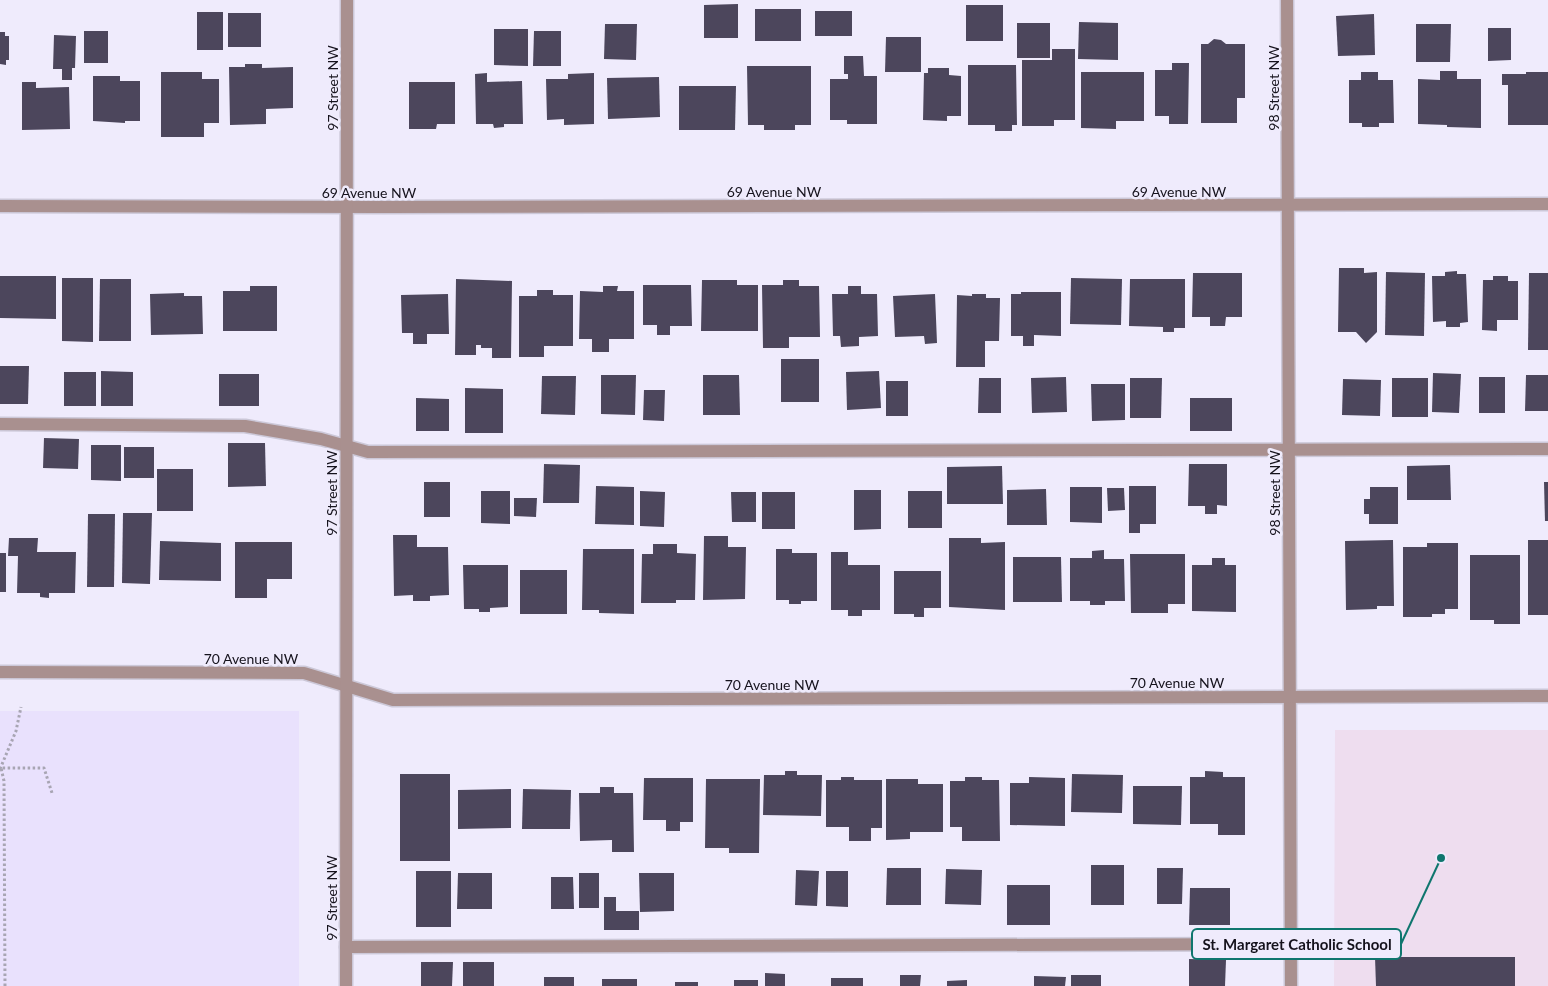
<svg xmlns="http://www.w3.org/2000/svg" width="1548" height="986" viewBox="0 0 1548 986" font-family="Lato,sans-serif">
	<rect width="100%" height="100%" fill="#efebfc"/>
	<!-- built -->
	<rect fill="#e9e1fd" x="0" y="711" width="299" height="275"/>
	<!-- education -->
	<polygon fill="#eeddef" points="1335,730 1548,730 1548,986 1334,986"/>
	<!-- building -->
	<g fill="#4c465c">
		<polygon points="738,4 738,38 704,38 704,5"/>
		<rect x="966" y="5" width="37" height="36"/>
		<rect x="755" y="9" width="46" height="32"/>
		<rect x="815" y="11" width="37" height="25"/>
		<rect x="197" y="12" width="26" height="38"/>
		<rect x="228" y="13" width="33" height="34"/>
		<polygon points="1374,14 1375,55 1338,56 1336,16"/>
		<polygon points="1079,22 1118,23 1118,60 1078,59"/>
		<rect x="1017" y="23" width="33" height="35"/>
		<polygon points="605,24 637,24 636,60 604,59"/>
		<polygon points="1416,24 1451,24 1450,62 1416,62"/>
		<polygon points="1488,28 1511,28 1511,60 1488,61"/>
		<polygon points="494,29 528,29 528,66 494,65"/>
		<rect x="84" y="31" width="24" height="32"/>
		<polygon points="534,31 561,31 561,66 533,66"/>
		<polygon points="0,32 5,32 5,36 9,36 9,60 6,60 6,65 0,64"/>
		<polygon points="54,35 76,36 75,68 72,68 72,80 62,80 62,69 53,69"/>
		<polygon points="886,37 921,37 921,72 885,72"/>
		<polygon points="1214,39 1221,40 1226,44 1245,44 1245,98 1237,98 1237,123 1201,123 1201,44 1208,44"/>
		<polygon points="1052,49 1075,49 1075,120 1054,120 1054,126 1022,126 1022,60 1052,60"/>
		<polygon points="844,56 863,56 864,76 877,76 877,124 847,124 847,120 830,120 830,79 848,79 848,74 844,74"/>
		<polygon points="1172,63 1189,63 1188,124 1169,124 1169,116 1155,116 1155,70 1172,70"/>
		<polygon points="245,64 262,64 262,68 293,67 293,108 266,109 266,124 230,125 229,67 245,67"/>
		<polygon points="968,65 1016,65 1017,125 1012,125 1012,131 995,131 995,125 968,125"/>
		<polygon points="747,66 811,66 811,125 795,125 795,130 764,130 764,125 748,125"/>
		<polygon points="928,68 949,68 949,75 961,76 961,116 947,116 947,121 923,120 924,73 928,73"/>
		<polygon points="1440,71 1457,71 1457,79 1481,79 1481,128 1447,127 1447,125 1418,124 1418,79 1440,80"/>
		<polygon points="161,72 202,72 202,79 219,79 219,123 204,123 204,137 161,137"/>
		<polygon points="1081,72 1144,72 1144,121 1116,121 1116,129 1081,128"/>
		<polygon points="1361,72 1378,72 1378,80 1393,80 1394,123 1379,123 1379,127 1362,127 1362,123 1349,123 1349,80 1361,80"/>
		<polygon points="1526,72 1548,72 1548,125 1508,125 1508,85 1502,85 1502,74 1526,74"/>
		<polygon points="487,73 487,82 522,81 523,124 504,124 504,127 494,128 493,124 476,124 475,74"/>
		<polygon points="594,73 594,124 564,125 564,119 547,120 546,79 568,79 568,74"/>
		<polygon points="93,76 120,76 120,81 140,81 140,121 125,121 125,123 93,121"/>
		<polygon points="659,77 660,117 608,119 607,78"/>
		<polygon points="22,82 36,82 36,88 69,87 70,129 22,130"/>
		<polygon points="409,82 455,82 455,124 437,124 436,129 409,129"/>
		<polygon points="679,86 736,86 735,130 679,130"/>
		<polygon points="1339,268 1364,268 1364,273 1377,272 1377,332 1366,343 1356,332 1338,332"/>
		<polygon points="1457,271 1457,274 1466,274 1468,322 1460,323 1460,327 1446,327 1446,321 1433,322 1432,276 1445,276 1445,272"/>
		<polygon points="1386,272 1425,273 1424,336 1385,335"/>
		<polygon points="1193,273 1242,273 1242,317 1226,317 1225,326 1210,326 1210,317 1192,317"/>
		<polygon points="1529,273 1548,273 1548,350 1528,350"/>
		<polygon points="0,276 56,276 56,319 0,318"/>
		<polygon points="1493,276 1508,276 1508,281 1518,281 1518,320 1497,320 1497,331 1482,330 1483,280 1493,280"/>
		<polygon points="62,278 93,278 93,342 62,341"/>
		<polygon points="1071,278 1122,279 1121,325 1070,324"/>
		<polygon points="100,279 131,279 131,341 99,341"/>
		<polygon points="456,279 512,281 511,358 492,358 492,348 481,348 481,345 476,345 476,355 455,355"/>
		<polygon points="1130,279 1185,279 1185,328 1174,328 1174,332 1163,332 1163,327 1129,326"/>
		<polygon points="702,280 737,280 737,285 758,285 758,331 701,331"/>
		<polygon points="783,280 799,280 799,286 819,286 820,337 789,337 789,348 763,348 762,285 783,285"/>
		<polygon points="643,285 691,285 692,326 670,326 670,335 657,335 657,325 643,325"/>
		<polygon points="250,286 277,286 277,331 223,331 223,291 250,291"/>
		<polygon points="603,286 618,286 617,291 634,291 634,339 609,339 609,352 592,352 592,339 579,339 580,291 603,292"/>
		<polygon points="848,286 861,286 861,294 877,294 878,336 859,337 859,346 841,347 840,336 833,336 832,294 848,294"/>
		<polygon points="537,290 553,290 553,295 573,295 573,346 544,346 544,357 519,357 519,296 537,296"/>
		<polygon points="1021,292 1061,292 1061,336 1034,335 1034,346 1023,346 1023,336 1011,336 1011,294 1021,294"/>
		<polygon points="184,293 184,296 202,296 203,334 151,335 150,294"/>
		<polygon points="448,294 449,334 427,334 427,344 413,344 413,333 402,333 401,295"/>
		<polygon points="935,294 937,343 925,344 924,336 895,337 893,296"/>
		<polygon points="972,294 986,294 986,298 1000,298 999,341 985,341 985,367 956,367 957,295 972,296"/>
		<rect x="781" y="359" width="38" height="43"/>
		<polygon points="0,366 29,366 28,404 0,404"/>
		<polygon points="101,371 133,372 133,406 101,406"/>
		<polygon points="879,371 881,408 847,410 846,372"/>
		<rect x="64" y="372" width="32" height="34"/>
		<polygon points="1433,373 1461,374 1459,413 1432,412"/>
		<rect x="219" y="374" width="40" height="32"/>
		<polygon points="601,375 636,375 635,415 601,414"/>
		<polygon points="703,375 739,375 740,415 703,415"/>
		<polygon points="1526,375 1548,375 1548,411 1525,411"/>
		<polygon points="542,376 576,376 575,415 541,414"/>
		<polygon points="1066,377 1067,412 1032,413 1031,378"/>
		<rect x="1479" y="377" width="26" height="36"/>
		<polygon points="979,378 1001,378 1001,413 978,413"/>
		<polygon points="1130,378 1162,378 1161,418 1130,418"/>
		<rect x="1392" y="378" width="36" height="39"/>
		<polygon points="1343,379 1381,380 1380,416 1342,415"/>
		<rect x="886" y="381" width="22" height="35"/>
		<polygon points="1091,384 1125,384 1125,420 1092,421"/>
		<polygon points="465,388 503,389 503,433 465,433"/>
		<polygon points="644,390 665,390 664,421 643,420"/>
		<polygon points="416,398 449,399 449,431 416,431"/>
		<rect x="1190" y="398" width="42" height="33"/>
		<polygon points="44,438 79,439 78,469 43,468"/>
		<polygon points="228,443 265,443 266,486 228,487"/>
		<polygon points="91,445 121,445 121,481 91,480"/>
		<rect x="124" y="447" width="30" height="31"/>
		<polygon points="544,464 580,465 579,503 543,503"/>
		<polygon points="1189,464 1227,464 1227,506 1217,505 1217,514 1205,514 1205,506 1188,506"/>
		<polygon points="1450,465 1451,500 1407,500 1407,466"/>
		<polygon points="1002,466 1003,504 947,504 947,467"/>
		<rect x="157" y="469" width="36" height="42"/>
		<rect x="424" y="482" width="26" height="35"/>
		<polygon points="1544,482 1548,482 1548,521 1545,521"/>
		<polygon points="596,486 634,487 634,525 595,524"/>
		<polygon points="1129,486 1156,486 1156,524 1140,524 1140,533 1129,533"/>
		<polygon points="1070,487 1102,487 1102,523 1070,522"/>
		<polygon points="1370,487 1398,487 1398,524 1369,524 1369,514 1364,514 1364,499 1370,499"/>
		<polygon points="1107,488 1124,488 1125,510 1108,511"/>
		<polygon points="1046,489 1047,525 1007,525 1007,490"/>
		<polygon points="854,490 881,490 881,529 854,530"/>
		<polygon points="481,491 510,491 510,524 481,523"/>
		<polygon points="640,491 665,492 664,527 640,526"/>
		<rect x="908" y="491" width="34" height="37"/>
		<polygon points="731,492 756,492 756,522 732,522"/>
		<rect x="762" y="492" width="33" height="37"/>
		<polygon points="514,498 537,498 536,517 514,516"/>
		<polygon points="123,513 152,513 150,584 122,583"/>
		<polygon points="88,514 115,514 114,587 87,587"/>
		<polygon points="393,535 417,535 417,547 448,547 449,595 430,596 430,601 413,601 413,595 394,596"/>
		<polygon points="704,536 728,536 728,547 746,547 745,599 703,600"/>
		<polygon points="9,538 38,538 37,552 76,552 75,593 49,593 49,598 40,597 40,593 17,593 18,556 8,556"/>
		<polygon points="949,538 981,538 981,543 1005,542 1005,610 949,607"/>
		<polygon points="1393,540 1394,606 1377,606 1377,609 1346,610 1345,541"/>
		<rect x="1528" y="540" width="20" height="75"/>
		<polygon points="160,541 221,543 221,581 159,580"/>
		<polygon points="235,542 292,542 292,579 267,579 267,598 235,598"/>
		<polygon points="1427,543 1458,543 1458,609 1445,609 1445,614 1432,614 1432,617 1403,617 1403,547 1427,547"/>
		<polygon points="653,544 677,544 677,553 696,554 695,600 676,600 676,603 641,603 642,554 653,554"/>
		<polygon points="583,549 634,549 634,614 599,613 599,610 582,610"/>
		<polygon points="776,549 792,549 792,553 817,553 817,601 801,601 801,604 789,604 789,600 776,600"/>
		<polygon points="1104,550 1104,559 1124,559 1125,601 1105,601 1105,605 1090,605 1090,601 1070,601 1070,558 1092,558 1092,551"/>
		<polygon points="831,552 848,552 848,565 880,565 880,610 862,610 862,616 848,616 848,610 831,610"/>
		<rect x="0" y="553" width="6" height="39"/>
		<polygon points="1130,554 1185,554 1185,604 1168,604 1168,613 1131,613"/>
		<polygon points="1470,555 1520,555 1520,624 1494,624 1494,620 1470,620"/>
		<polygon points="1013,557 1061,557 1062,602 1013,602"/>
		<polygon points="1212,558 1225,558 1225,565 1236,565 1236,612 1192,611 1192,565 1212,565"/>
		<polygon points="463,565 508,565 508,607 490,608 490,612 479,612 479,609 464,609"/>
		<rect x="520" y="570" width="47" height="44"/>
		<polygon points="894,571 941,571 941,608 924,608 924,617 914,617 914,614 894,614"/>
		<polygon points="785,771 797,771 797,775 822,775 821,816 763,815 764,775 785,775"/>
		<polygon points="1205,771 1223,772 1223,777 1245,777 1245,835 1218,835 1218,824 1190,824 1190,777 1205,777"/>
		<rect x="400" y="774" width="50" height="87"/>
		<polygon points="1072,774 1123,775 1122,813 1071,812"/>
		<polygon points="841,777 854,777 854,780 882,780 882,828 871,828 871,841 849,841 849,827 826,827 826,780 841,780"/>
		<polygon points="965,777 982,777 982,780 999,780 1000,841 962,841 962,827 950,827 950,781 965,781"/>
		<polygon points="1029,777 1065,778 1065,826 1010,825 1010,783 1029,783"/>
		<polygon points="644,778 693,778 693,822 680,822 680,831 666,831 666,820 643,820"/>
		<polygon points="706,779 760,779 759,853 729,853 729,848 705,848"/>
		<polygon points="886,779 918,779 918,784 943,784 943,832 910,832 910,839 886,840"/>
		<polygon points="1133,786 1182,786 1181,825 1133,824"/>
		<polygon points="600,787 614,787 614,793 633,793 634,852 612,852 612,840 580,841 579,793 600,793"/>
		<polygon points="511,789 511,828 458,829 458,790"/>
		<polygon points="523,789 571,790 570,829 522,829"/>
		<rect x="1091" y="865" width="33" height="40"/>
		<polygon points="887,868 921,868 921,905 886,905"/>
		<polygon points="1157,868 1183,868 1182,904 1157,904"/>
		<polygon points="946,869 982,870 981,905 945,904"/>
		<polygon points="796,870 819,871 817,906 795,905"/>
		<rect x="416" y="871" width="35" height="56"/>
		<polygon points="826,871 848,871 848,907 826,906"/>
		<polygon points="458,873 492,873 492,909 457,909"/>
		<rect x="579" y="873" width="20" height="35"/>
		<polygon points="639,873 674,873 674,911 640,912"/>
		<polygon points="551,877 573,877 574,909 551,909"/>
		<rect x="1007" y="885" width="43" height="40"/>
		<polygon points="1190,888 1230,888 1230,925 1189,925"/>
		<polygon points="604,897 616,897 616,911 639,911 639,930 604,930"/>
		<polygon points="1375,957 1515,957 1515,986 1376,986"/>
		<polygon points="1189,959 1226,960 1225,986 1189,986"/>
		<polygon points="421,962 453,962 452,986 421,986"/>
		<rect x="463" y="962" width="31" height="24"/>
		<polygon points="765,973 785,974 785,986 765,986"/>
		<polygon points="900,975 921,975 920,986 900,986"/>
		<rect x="1071" y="975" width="30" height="11"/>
		<polygon points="1034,976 1066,977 1065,986 1034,986"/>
		<rect x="544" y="977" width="30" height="9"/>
		<rect x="831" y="978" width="32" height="8"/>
		<rect x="602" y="979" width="35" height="7"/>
		<rect x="734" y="980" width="24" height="6"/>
		<polygon points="967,980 967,986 947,986 947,981"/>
		<rect x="675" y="982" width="23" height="4"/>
	</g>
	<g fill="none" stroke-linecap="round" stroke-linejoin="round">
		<!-- lane casing -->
		<g stroke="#ccc8d8" stroke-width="15">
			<g id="lane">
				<polyline points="0,424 245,426 321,439 368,452 1548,449"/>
				<polyline points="346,947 1292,944"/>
			</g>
		</g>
		<!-- street casing -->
		<g stroke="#ccc8d8" stroke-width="15">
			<g id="street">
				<polyline points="1287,0 1291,986"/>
				<polyline points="0,206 384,207 1548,204"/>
				<polyline points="0,672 304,673 393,700 1548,696"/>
				<polyline points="346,986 347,0"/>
			</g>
		</g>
		<!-- path -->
		<g stroke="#a8a5b3" stroke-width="3" stroke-dasharray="2.5 2.5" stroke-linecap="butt">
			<polyline points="0,769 16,731 21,707"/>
			<polyline points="5,986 4,781 1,768 44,768 52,793"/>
		</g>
		<!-- lane -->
		<use href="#lane" stroke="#a9908f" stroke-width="12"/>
		<!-- street -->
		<use href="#street" stroke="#a9908f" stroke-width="12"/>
	</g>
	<g text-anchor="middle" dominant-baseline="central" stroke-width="5" stroke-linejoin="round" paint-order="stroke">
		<!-- street labels -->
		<g font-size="14" fill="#15121c" stroke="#efebfc">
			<text transform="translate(332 88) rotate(-90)">97 Street NW</text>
			<text transform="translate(1273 88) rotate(-90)">98 Street NW</text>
			<text x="774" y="191">69 Avenue NW</text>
			<text x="1179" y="191">69 Avenue NW</text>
			<text x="369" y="192">69 Avenue NW</text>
			<text transform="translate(331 493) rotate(-90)">97 Street NW</text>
			<text transform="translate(1274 493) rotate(-90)">98 Street NW</text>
			<text x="251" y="658">70 Avenue NW</text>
			<text x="1177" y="682">70 Avenue NW</text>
			<text x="772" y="684">70 Avenue NW</text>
			<text transform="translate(331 898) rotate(-90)">97 Street NW</text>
		</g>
	</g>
	<!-- callouts -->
	<path fill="none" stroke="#0f766e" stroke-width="2" d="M1441 858L1401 944"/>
	<circle fill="#0f766e" stroke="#efebfc" stroke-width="2" cx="1441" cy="858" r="5"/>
	<rect fill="#efebfc" stroke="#0f766e" stroke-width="2" x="1192" y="929" width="209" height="30" rx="5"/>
	<g font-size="15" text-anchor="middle" font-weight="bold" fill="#15121c">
		<text x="1297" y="950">St. Margaret Catholic School</text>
	</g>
</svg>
